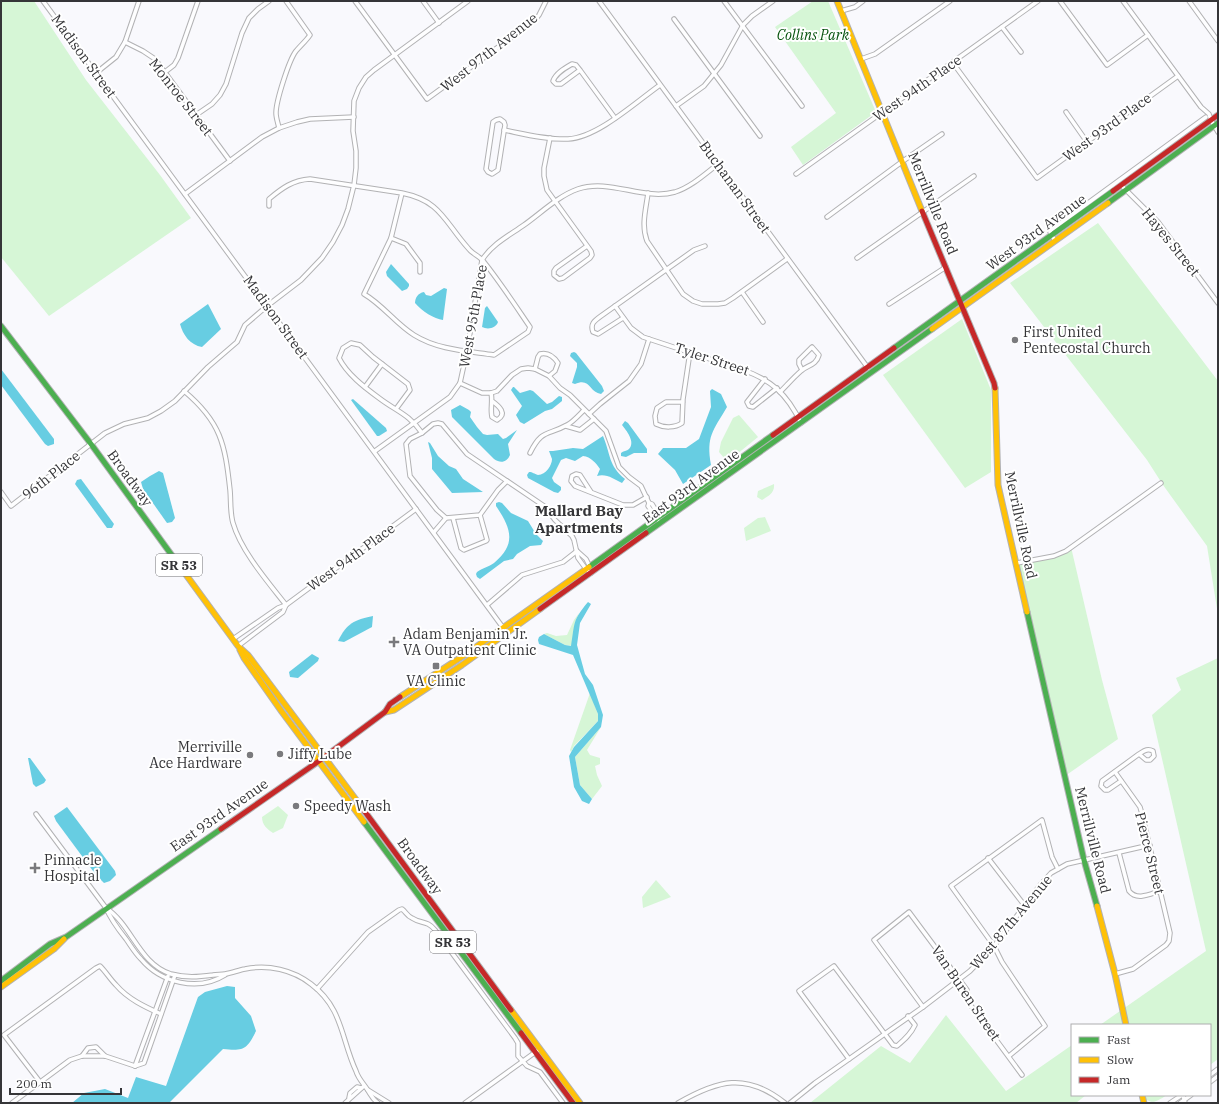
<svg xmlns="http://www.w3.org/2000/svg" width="1219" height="1104" viewBox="0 0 1219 1104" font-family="'IBM Plex Serif',serif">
	<rect width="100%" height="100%" fill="#f9f9fd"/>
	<!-- green -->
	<g fill="#d6f6d6">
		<polygon points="1,1 34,1 36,4 86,80 160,175 191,218 49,316 1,257"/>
		<polygon points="813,1 828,1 876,112 803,165 791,147 836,113 775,27"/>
		<polygon points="1098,223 1218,381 1218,615 1207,546 1163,485 1147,460 1010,283"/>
		<polygon points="962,319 991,390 991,472 965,488 883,375"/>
		<polygon points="739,415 758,437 731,459 725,459 719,452 721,442 733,418"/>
		<path d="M774 484C775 493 768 496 762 500L757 497 758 491Z"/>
		<polygon points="765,517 771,531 746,541 744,528 758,518"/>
		<polygon points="1071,547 1102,680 1118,739 1065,776 1017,563 1054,556"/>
		<polygon points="579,613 576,620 572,646 565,645 544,634 547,633 556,636 567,635 574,620"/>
		<polygon points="1218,658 1218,1059 1210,1065 1210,1025 1100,1025 1206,951 1152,715 1181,690 1176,678"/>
		<polygon points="590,693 598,714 598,721 574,746 571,752 570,750"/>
		<polygon points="601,727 587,750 590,755 600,758 600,764 595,766 597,775 602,786 592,799 580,785 575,757"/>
		<path d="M278 806 288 815 283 828 273 833C267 829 262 825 262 817Z"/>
		<polygon points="656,880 671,897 643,908 642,897"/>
		<polygon points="946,1015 1006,1091 1072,1045 1072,1095 1086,1095 1076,1103 810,1103 881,1046 910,1063"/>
		<path d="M1139 1095H1167C1153 1104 1152 1104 1139 1095Z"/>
	</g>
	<!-- water -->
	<g fill="#67cde2">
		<polygon points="391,264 409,284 409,286 407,289 402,291 387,276 386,272"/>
		<path d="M444 288 447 289 443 320C434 319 422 311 415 303 415 298 418 293 424 292L426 295 431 296Z"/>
		<path d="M208 304 221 329 202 347C190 345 183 335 180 324Z"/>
		<path d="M487 306 498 322C496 328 488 330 482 327L485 308Z"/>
		<path d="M574 352 576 353 602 386 604 391 601 394C589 392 590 377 575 384L572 383 577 367V363L570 356 571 353Z"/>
		<polygon points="1,369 54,439 54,444 48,446 45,444 1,385"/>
		<polygon points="513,387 514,387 520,393 530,390 533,391 547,404 552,402 559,396 562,397 562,401 552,409 545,411 524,424 520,422 516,415 522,406 511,390"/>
		<path d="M712 389 721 394 727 407C713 431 706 436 711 465L683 484 675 470 658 454 663 448H686L699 439 711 407 710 391Z"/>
		<polygon points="353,399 386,428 387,431 379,436 377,436 351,400"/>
		<path d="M460 405 469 410 471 412 470 417 477 427 483 434 487 435 498 434 503 439 506 438 517 430 508 444 510 455C507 462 501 464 494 459L452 417 451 410Z"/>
		<path d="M625 421 628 423 647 449V453H634L626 457 621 456V453C623 451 627 451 629 449 636 442 626 430 622 425Z"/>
		<path d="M603 436C611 455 608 465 625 479L622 483C614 479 606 473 597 476L600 469C596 463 591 457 583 456L575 461 566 458 561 460 552 478 554 482 561 487V490L558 493 554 492 528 478 527 475 529 472C533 472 534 474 538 475 546 475 552 465 552 459L549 451H553L573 448 583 449Z"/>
		<polygon points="428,442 430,443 438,456 449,466 456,469 463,479 483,492 452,493 432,469 432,458"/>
		<polygon points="159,471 163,473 175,518 172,522 167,523 143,489 141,482 150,476"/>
		<polygon points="81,479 114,524 112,528 107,528 75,484 77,480"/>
		<path d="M499 502 502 503 511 513 528 521 536 534 543 541 541 545 530 546 517 554 513 559 504 561 480 579 477 577 476 574 477 572C482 568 489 567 494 563 517 544 511 528 496 506V503Z"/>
		<path d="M588 602 591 604 580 623 577 645 585 674 593 685 603 715 601 727 575 757 580 785 592 799 589 804 582 801 574 787 569 756 574 747 598 721V714L573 655 539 644 538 640 539 637 544 634 565 645 571 646C575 623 572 621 588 602Z"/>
		<path d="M373 616 372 627 344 642 338 641C347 623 354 620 373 616Z"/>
		<polygon points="312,654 319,658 318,661 298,678 290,677 289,672"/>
		<polygon points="28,758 30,758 46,780 44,783 36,787 33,784"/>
		<polygon points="67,807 115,871 116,875 110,881 104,883 96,875 56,821 54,816"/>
		<path d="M227 986 235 987V998L251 1016 256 1031C247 1050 243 1051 223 1049L169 1103H72L84 1093 105 1089 128 1098 136 1077 166 1086 198 997 205 992Z"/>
	</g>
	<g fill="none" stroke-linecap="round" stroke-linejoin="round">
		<!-- street casing -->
		<g stroke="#b2b2b4" stroke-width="5.5">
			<g id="street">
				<polyline points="43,1 504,629"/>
				<polyline points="355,1 427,99 534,21 539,15 546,1"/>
				<polyline points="423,1 439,23"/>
				<polyline points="599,1 868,368"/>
				<polyline points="724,1 802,106"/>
				<polyline points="1060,1 1107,65 1148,35"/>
				<polyline points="1123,1 1201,107 1209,114 1211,120 1218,132"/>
				<polyline points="1189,1 1218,41"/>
				<polyline points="841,11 855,7 863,1"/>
				<polyline points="674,19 760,136"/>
				<polyline points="1002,27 1021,52"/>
				<polyline points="125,42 143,51 155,59 230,161"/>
				<polyline points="861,59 875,54 950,1"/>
				<polyline points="953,63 1037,178 1178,76"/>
				<path d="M580 70 561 84H556L553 81C556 73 565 68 572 64L576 65 580 70 615 118"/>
				<polyline points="165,72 174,65 178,58 198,1"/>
				<polyline points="96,73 116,57 125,42 139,1"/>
				<polyline points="676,106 704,86 721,65 743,25 752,16 773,1"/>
				<polyline points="1066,112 1087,142"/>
				<polyline points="196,115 212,104 220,95 226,84 242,33 249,18 258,9 269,1"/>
				<polygon points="500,119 504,122 505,125 498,170 492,174 488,172 486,169 493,122 496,120"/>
				<path d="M279 128C278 123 276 118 276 113 276 101 289 60 296 51 301 45 306 41 310 35L286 1"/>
				<path d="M504 130C524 134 547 140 568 139 597 138 636 102 660 85"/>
				<polyline points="550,138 544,168 544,176 547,190 591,251 592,255 590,258 563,278 559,279 554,275 554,271 556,268 587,246"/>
				<polyline points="796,174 1038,1"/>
				<polyline points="1121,185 1158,222 1218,303"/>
				<path d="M648 193C646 209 641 225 647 241L683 294 693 301 702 304H718L725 303 733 298 787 259"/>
				<polyline points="185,194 262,137 279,128 297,122 310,119 354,117"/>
				<path d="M269 206V199C282 188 293 180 310 179L402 193C441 201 444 221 468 248 472 254 480 256 484 262 500 282 515 305 530 327L528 332 494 355C467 351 438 350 414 335 396 324 383 305 364 294L391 238 402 193"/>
				<polyline points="827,217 903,161 942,134"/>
				<polyline points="391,238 406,244 420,263 420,272"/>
				<polyline points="1055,241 1050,232 1051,230 1206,117"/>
				<polyline points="857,258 974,176"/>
				<polyline points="742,292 763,322"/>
				<polyline points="889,304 946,267"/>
				<path d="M615 306 631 328 643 337 740 369C771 379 787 394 801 423"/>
				<path d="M623 318 598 334 593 332C590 324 594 321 601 316L694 250 705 246"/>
				<path d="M535 369 538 357 540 354C548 352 554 357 558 363L555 371 549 376"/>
				<polyline points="765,379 747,402 749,406 753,407 777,388"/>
				<polyline points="460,383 482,393 491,393 497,391 512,375 521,369 528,368 535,369 549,376 560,388 570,395 606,431 619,467 629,477 641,486 649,503 648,506 658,520"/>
				<polyline points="365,387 382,364"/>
				<path d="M184 391C221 422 225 444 230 490 231 501 230 513 233 523 241 551 268 582 286 605"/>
				<path d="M780 392C787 385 794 377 801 371 807 365 816 366 819 355L812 347 799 360V364L802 370"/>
				<path d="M491 393C493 401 490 409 492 417L497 420C508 414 499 406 492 401"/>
				<path d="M683 402H666L657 408 655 416 656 424C664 428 675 428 682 423L683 399 690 352"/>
				<path d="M396 409 410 390 408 384 373 357 360 345 351 343 343 348 339 358C347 374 364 387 379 398 396 411 409 414 422 433"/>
				<polyline points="589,414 600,404 629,381 641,364 649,339"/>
				<polyline points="566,426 580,430 594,419"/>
				<path d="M375 451 450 397 460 383 467 351 482 260C492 244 510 235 524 225 541 213 558 196 578 189 610 178 643 201 675 192 691 187 705 174 718 164"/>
				<path d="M530 453C542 429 547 436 567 425 573 422 579 415 584 410"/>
				<polyline points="1,492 11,506 105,433 124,424 148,418 161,411 175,401 208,367 237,342 245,325 267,306 301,280 322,258 333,242 342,225 348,209 354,185 356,168 356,151 353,131 354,101 359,88 366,77 374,70 468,1"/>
				<polyline points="591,492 580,475 576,474 572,476 571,481 575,486 623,505 633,505 647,497"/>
				<polyline points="649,503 652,504 660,517"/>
				<polyline points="446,518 437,510 410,476 406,444 410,439 422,433 433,424 438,423 442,424 467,454 544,506 555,520 572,536 574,540 578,558 586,569 591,573"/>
				<polyline points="453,518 461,548 464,550 486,541 487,540 480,515"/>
				<polyline points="434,532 446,518 480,515 498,490 507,481"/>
				<polyline points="577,551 586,559 590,567"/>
				<polyline points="1017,563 1054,556 1066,551 1161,483"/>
				<polyline points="487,605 522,575 563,562 577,551"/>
				<polyline points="233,639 278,608 286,605 416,509"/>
				<polyline points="238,646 283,612 286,605"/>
				<polyline points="1115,772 1140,807 1142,814 1170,933 1169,941 1166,945 1133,969 1115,974"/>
				<path d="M1121 781 1108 790H1105L1101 786 1102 781 1139 754 1146 760H1150L1154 756 1153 751C1147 748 1144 751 1139 754"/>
				<path d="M36 814 106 908C111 920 118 929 126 939 131 946 135 953 141 959 161 983 198 992 225 975"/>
				<path d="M1119 853 1129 891C1137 901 1150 894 1160 891"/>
				<polyline points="988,858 1025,906"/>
				<path d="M106 908C132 925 139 964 171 974 186 978 198 977 213 975 217 974 221 975 225 974 232 973 239 970 245 969 268 964 293 970 311 984 343 1008 341 1039 356 1071 358 1078 363 1083 367 1089 371 1095 372 1099 378 1103"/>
				<path d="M317 989 368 932 399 910 402 909C406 912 407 916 412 918 421 924 427 920 435 930L515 1038 518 1043V1056L527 1066 540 1072 563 1103"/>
				<polyline points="923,1007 874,940 909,912 967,990 969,1003 1022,1075"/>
				<polyline points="82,1056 88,1048 96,1047 105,1056"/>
				<polyline points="1009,1056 1045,1026 1002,962 994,946 951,886 1042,820 1052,857 1058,869"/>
				<path d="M849 1059 799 991 834 966 893 1045 897 1046C904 1040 911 1034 915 1025L908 1016"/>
				<polyline points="135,1066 144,1063 175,975"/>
				<polyline points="135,1066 168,976"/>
				<polyline points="1210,1075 1218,1069"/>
				<path d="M40 1082 4 1035 96 968 100 966C106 972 110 979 116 985 128 999 145 1007 161 1014"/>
				<polyline points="1210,1082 1218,1076"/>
				<polyline points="368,1090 389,1103"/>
				<polyline points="1183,1095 1185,1103"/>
				<polyline points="349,1098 350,1093 357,1087 361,1088"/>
				<polyline points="12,1103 70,1060 82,1056 105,1056 135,1066"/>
				<polyline points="345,1103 364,1086"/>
				<polyline points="465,1103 537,1051"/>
				<path d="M678 1103C718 1080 746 1072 785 1103"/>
				<polyline points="790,1103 815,1083 923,1007 970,971 994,946 1041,884 1051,873 1067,864 1150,845"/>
				<polyline points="1170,1103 1182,1095"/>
				<polyline points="1180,1103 1191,1095"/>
			</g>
		</g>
		<!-- fast casing -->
		<g stroke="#b2b2b4" stroke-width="7">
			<g id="fast">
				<polyline points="1108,203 1218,123"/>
				<polyline points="1,326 91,444 176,561"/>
				<polyline points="894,348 1113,191"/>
				<polyline points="646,533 932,329"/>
				<polyline points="589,567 773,435"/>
				<polyline points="1027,612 1084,860 1097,906"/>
				<polyline points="364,822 521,1033"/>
				<polyline points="1,981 50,944 66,937 221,829"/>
			</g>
		</g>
		<!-- slow casing -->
		<g stroke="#b2b2b4" stroke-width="7">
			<g id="slow">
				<polyline points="837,1 922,211"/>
				<polyline points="932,329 1108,203"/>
				<polyline points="995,388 998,485 1027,612"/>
				<polyline points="176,561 238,646 248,655 360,805"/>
				<polyline points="240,650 244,658 282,712 364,822"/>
				<polyline points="400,697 466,654 589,567"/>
				<polyline points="385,712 394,710 462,665 540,609"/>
				<polyline points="1097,906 1115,974 1126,1025"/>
				<polyline points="1,987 54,949 64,939"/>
				<polyline points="511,1010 580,1103"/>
				<polyline points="1142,1095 1144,1103"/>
			</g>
		</g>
		<!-- jam casing -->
		<g stroke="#b2b2b4" stroke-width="7">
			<g id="jam">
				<polyline points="1113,191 1218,115"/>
				<polyline points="922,211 994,383 995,388"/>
				<polyline points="773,435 894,348"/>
				<polyline points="540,609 646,533"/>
				<polyline points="360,805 511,1010"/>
				<polyline points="221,829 319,761 385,712 390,704 400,697"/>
				<polyline points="521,1033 573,1103"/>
			</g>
		</g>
		<!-- street -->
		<use href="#street" stroke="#fefeff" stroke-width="3.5"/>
		<!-- fast -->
		<use href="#fast" stroke="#4caf50" stroke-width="5"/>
		<!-- slow -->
		<use href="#slow" stroke="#ffc107" stroke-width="5"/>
		<!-- jam -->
		<use href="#jam" stroke="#c62828" stroke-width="5"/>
	</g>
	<!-- markers -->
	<g fill="#7a7a7d" stroke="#fff" stroke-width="1.5">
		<circle cx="1015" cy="340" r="4"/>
		<path d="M392 636h4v4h4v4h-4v4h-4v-4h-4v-4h4z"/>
		<rect x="432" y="662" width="8" height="8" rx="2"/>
		<circle cx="280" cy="754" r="4"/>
		<circle cx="250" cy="755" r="4"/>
		<circle cx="296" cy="806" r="4"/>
		<path d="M33 862h4v4h4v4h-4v4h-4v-4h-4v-4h4z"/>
	</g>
	<g text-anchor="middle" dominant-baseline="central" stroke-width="4" stroke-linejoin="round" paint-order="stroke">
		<!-- shield labels -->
		<g fill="#fff" stroke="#727274" stroke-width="1">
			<rect x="156" y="554" width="46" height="22" rx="3"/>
			<rect x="430" y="931" width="46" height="22" rx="3"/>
		</g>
		<g font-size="13" font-weight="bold" fill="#353538">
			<text x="179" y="565">SR 53</text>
			<text x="453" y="942">SR 53</text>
		</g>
		<!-- park labels -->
		<g font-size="14" font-style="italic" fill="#06520d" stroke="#fff">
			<text x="813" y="35">Collins Park</text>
		</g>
		<!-- street labels -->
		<g font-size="14" fill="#353538" stroke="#fff">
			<text transform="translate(489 52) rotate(-38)">West 97th Avenue</text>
			<text transform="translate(84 56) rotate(54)">Madison Street</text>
			<text transform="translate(917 88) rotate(-35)">West 94th Place</text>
			<text transform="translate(181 97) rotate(52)">Monroe Street</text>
			<text transform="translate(1107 127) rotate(-36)">West 93rd Place</text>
			<text transform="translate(735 187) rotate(54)">Buchanan Street</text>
			<text transform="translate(933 203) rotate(68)">Merrillville Road</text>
			<text transform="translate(1036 232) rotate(-36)">West 93rd Avenue</text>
			<text transform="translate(1171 242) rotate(51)">Hayes Street</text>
			<text transform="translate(473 316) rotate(-80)">West 95th Place</text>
			<text transform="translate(276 317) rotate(54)">Madison Street</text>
			<text transform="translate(712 359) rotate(18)">Tyler Street</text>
			<text transform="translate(51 475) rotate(-38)">96th Place</text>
			<text transform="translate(130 478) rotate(54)">Broadway</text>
			<text transform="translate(691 486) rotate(-36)">East 93rd Avenue</text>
			<text transform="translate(1021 525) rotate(78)">Merrillville Road</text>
			<text transform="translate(351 557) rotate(-36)">West 94th Place</text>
			<text transform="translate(219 815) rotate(-35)">East 93rd Avenue</text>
			<text transform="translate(1093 840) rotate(76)">Merrillville Road</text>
			<text transform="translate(1150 853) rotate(76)">Pierce Street</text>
			<text transform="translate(420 866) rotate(54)">Broadway</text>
			<text transform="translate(1011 922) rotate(-50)">West 87th Avenue</text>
			<text transform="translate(966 993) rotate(56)">Van Buren Street</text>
		</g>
		<!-- poi labels -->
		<g font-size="14" fill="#353538" stroke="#fff" text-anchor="start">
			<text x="1023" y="332">First United<tspan x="1023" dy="16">Pentecostal Church</tspan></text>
			<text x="403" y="634">Adam Benjamin Jr.<tspan x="403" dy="16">VA Outpatient Clinic</tspan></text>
			<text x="436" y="681" text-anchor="middle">VA Clinic</text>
			<text x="242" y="747" text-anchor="end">Merriville<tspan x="242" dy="16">Ace Hardware</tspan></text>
			<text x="288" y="754">Jiffy Lube</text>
			<text x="304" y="806">Speedy Wash</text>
			<text x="44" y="860">Pinnacle<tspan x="44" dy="16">Hospital</tspan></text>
		</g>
		<!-- neighbourhood labels -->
		<g font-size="15" font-weight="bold" fill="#353538" stroke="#fff">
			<text x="579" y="510">Mallard Bay<tspan x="579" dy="17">Apartments</tspan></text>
		</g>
	</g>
	<!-- border -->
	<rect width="1219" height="1104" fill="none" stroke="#353538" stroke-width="4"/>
	<!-- legend -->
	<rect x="1071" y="1024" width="140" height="72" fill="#ffffff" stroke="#aeaeaf"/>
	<rect x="1079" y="1037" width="20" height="6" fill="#4caf50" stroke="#aeaeaf"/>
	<text x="1107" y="1044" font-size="12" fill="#353538">Fast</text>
	<rect x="1079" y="1057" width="20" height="6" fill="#ffc107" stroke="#aeaeaf"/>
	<text x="1107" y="1064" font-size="12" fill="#353538">Slow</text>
	<rect x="1079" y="1077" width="20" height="6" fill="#c62828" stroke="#aeaeaf"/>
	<text x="1107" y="1084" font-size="12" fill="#353538">Jam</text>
	<!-- scale -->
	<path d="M10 1088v6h111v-6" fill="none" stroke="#353538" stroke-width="2"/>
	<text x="16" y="1088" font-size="12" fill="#353538" stroke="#ffffff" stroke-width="3" paint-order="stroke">200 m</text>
</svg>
